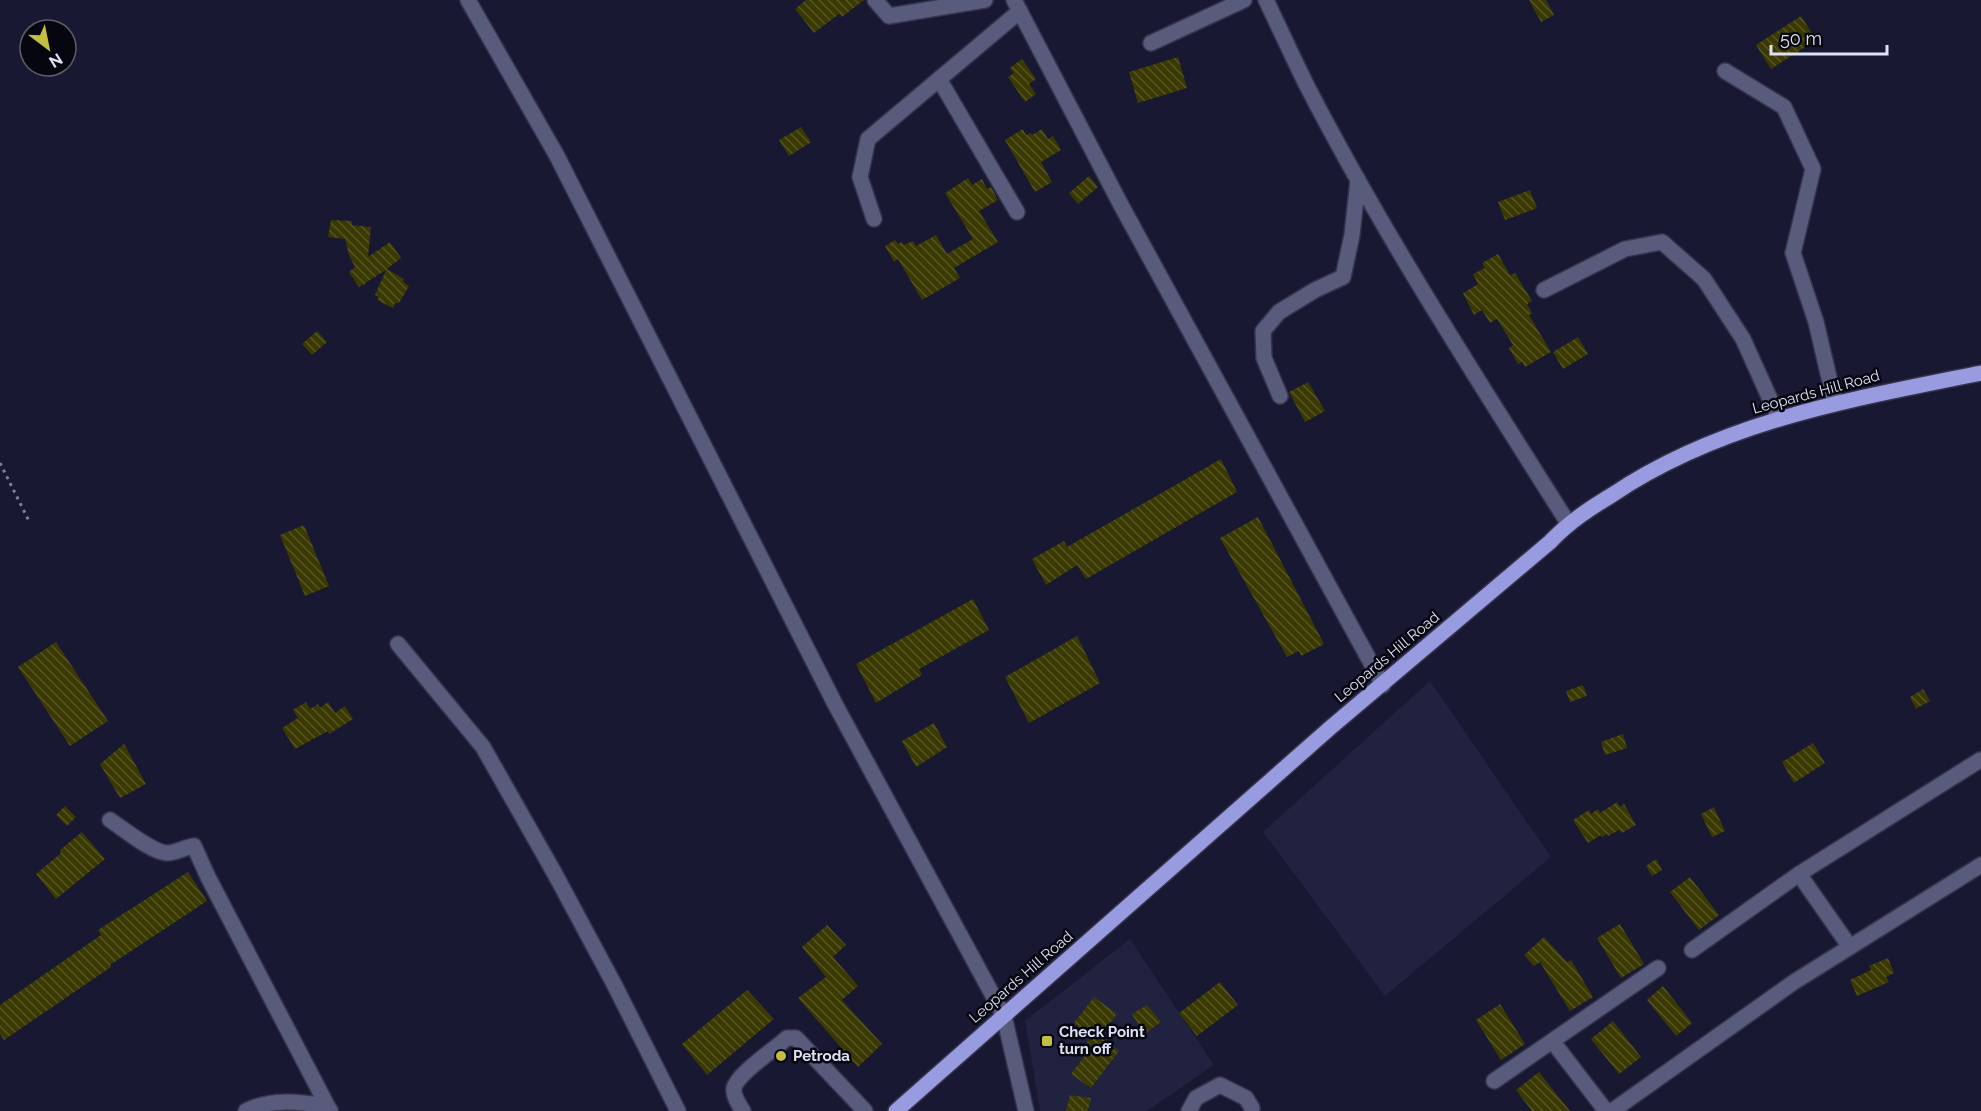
<svg xmlns="http://www.w3.org/2000/svg" width="1981" height="1111" viewBox="0 0 1981 1111" font-family="Raleway,sans-serif">
	<defs>
		<pattern id="building-back-hatch" width="6" height="6" patternUnits="userSpaceOnUse" patternTransform="scale(1.5)"><rect width="6" height="6" fill="#3a3901"/><path d="M-1 5l2 2M0 0l6 6M5-1l2 2" fill="none" stroke="#565526"/></pattern>
	</defs>
	<rect width="100%" height="100%" fill="#181832"/>
	<!-- built -->
	<g fill="#212140">
		<polygon points="1430,681 1551,857 1385,996 1263,832"/>
		<polygon points="1130,939 1214,1065 1147,1111 1040,1111 1025,1021"/>
	</g>
	<!-- building -->
	<g fill="url(#building-back-hatch)">
		<polygon points="806,0 864,0 842,17 839,14 814,33 795,9"/>
		<polygon points="1529,0 1546,0 1554,15 1541,22"/>
		<polygon points="1801,16 1816,40 1771,69 1756,45"/>
		<polygon points="1178,57 1187,88 1138,103 1129,72"/>
		<polygon points="1022,59 1036,79 1029,84 1036,94 1025,102 1008,77 1014,73 1010,68"/>
		<polygon points="801,127 811,142 789,156 779,140"/>
		<polygon points="1023,129 1026,135 1031,133 1032,135 1042,129 1048,139 1053,136 1061,150 1041,162 1052,182 1035,192 1005,140"/>
		<polygon points="1089,176 1098,187 1078,204 1069,193"/>
		<polygon points="968,178 972,185 982,179 987,189 991,187 998,200 979,211 998,242 954,268 960,278 922,300 898,259 894,262 885,246 895,240 898,244 902,242 904,245 913,241 916,246 936,235 947,254 973,239 945,193"/>
		<polygon points="1530,190 1537,208 1505,220 1498,202"/>
		<polygon points="331,220 352,221 352,225 371,227 368,257 390,242 401,258 387,269 404,279 403,282 409,286 399,303 395,303 393,308 377,300 379,297 375,295 386,270 365,283 365,286 364,284 359,287 349,272 355,267 349,255 345,239 328,237"/>
		<polygon points="1498,254 1510,275 1515,273 1532,301 1527,304 1532,313 1529,315 1551,352 1525,367 1522,362 1518,364 1509,348 1513,345 1497,319 1490,323 1482,310 1474,315 1463,293 1478,284 1473,274 1485,268 1482,263"/>
		<polygon points="317,331 327,342 312,355 302,344"/>
		<polygon points="1578,337 1588,354 1563,369 1553,352"/>
		<polygon points="1308,382 1325,411 1305,422 1289,392"/>
		<polygon points="1221,459 1237,492 1086,579 1077,565 1046,585 1032,559 1064,541 1067,547"/>
		<polygon points="1258,517 1324,644 1301,656 1299,651 1287,657 1220,538"/>
		<polygon points="304,525 329,586 305,596 280,535"/>
		<polygon points="973,599 989,630 919,669 922,675 876,703 856,664"/>
		<polygon points="1077,636 1100,683 1029,723 1005,677"/>
		<polygon points="56,642 108,721 70,746 18,667"/>
		<polygon points="1583,685 1587,696 1570,702 1566,691"/>
		<polygon points="1923,689 1930,701 1916,709 1910,697"/>
		<polygon points="306,702 310,709 318,704 320,708 328,702 335,713 345,706 353,719 329,734 328,731 295,749 282,728 298,718 293,710"/>
		<polygon points="934,723 947,747 916,767 902,741"/>
		<polygon points="1623,734 1627,748 1605,755 1601,742"/>
		<polygon points="1813,743 1825,763 1794,783 1782,762"/>
		<polygon points="124,744 146,784 120,798 100,764"/>
		<polygon points="1617,802 1620,807 1624,804 1636,825 1622,833 1619,830 1608,836 1607,834 1602,837 1601,835 1588,843 1573,820 1589,810 1591,814 1598,809 1600,813"/>
		<polygon points="65,806 76,817 67,826 56,815"/>
		<polygon points="1714,807 1725,831 1712,837 1701,814"/>
		<polygon points="82,832 105,859 56,899 36,874 61,853 60,850"/>
		<polygon points="1656,859 1662,870 1652,876 1646,866"/>
		<polygon points="188,872 207,901 110,965 111,967 4,1040 0,1034 0,1005 101,935 98,930"/>
		<polygon points="1690,877 1719,915 1699,930 1670,892"/>
		<polygon points="1620,924 1644,964 1621,978 1597,938"/>
		<polygon points="827,925 846,945 833,957 858,986 842,1000 882,1044 858,1067 798,998 826,977 802,947"/>
		<polygon points="1544,937 1567,962 1571,960 1593,997 1570,1011 1540,962 1534,966 1524,955"/>
		<polygon points="1888,958 1894,973 1886,977 1889,982 1857,996 1850,980 1871,970 1869,966"/>
		<polygon points="1220,982 1238,1005 1197,1036 1179,1013"/>
		<polygon points="1663,986 1692,1023 1676,1036 1647,1000"/>
		<polygon points="747,990 774,1019 707,1075 682,1044"/>
		<polygon points="1094,997 1117,1014 1100,1036 1119,1051 1091,1088 1071,1074 1092,1046 1087,1042 1091,1036 1074,1023"/>
		<polygon points="1500,1004 1525,1044 1501,1060 1476,1020"/>
		<polygon points="1147,1005 1161,1022 1144,1034 1132,1014"/>
		<polygon points="1613,1021 1641,1057 1619,1074 1591,1039"/>
		<polygon points="1539,1072 1570,1111 1532,1111 1516,1090"/>
		<polygon points="1070,1095 1091,1098 1088,1111 1066,1111"/>
	</g>
	<g fill="none" stroke-linecap="round" stroke-linejoin="round">
		<!-- minor casing -->
		<g stroke="#34344d" stroke-width="18">
			<g id="minor">
				<polyline points="468,0 557,156 835,704 1004,1016 1026,1111"/>
				<polyline points="875,0 889,16 985,0"/>
				<polyline points="1014,0 1121,205 1383,685"/>
				<path d="M1266 0C1280 29 1293 58 1307 86 1385 237 1478 380 1568 523"/>
				<polyline points="1151,43 1244,0"/>
				<polyline points="1725,71 1784,107 1813,169 1793,253 1816,322 1835,403"/>
				<polyline points="939,79 1017,212"/>
				<polyline points="874,219 860,177 868,139 1020,11"/>
				<polyline points="1544,290 1625,249 1662,242 1704,279 1743,339 1779,419"/>
				<polyline points="1280,396 1264,358 1263,331 1279,312 1315,290 1343,277 1352,235 1358,180"/>
				<polyline points="398,644 483,747 555,874 614,984 678,1111"/>
				<path d="M110 820C124 829 151 852 167 853 176 853 185 847 194 846L208 877 330 1111"/>
				<polyline points="1799,874 1980,760"/>
				<polyline points="1692,950 1799,874 1850,947"/>
				<polyline points="1553,1042 1606,1111"/>
				<polyline points="1494,1081 1658,968"/>
				<path d="M246 1111C271 1098 299 1102 326 1106L330 1110"/>
				<path d="M743 1111C739 1105 733 1096 734 1088 737 1074 775 1049 787 1038H796L865 1111"/>
				<polyline points="1189,1111 1196,1098 1220,1085 1246,1098 1252,1108"/>
				<polyline points="1612,1111 1794,982 1981,865"/>
			</g>
		</g>
		<!-- major casing -->
		<g stroke="#34344d" stroke-width="18">
			<path id="major" d="M896 1111 1330 728 1550 542C1569 522 1589 509 1612 495 1722 421 1853 399 1981 373"/>
		</g>
		<!-- path -->
		<polyline stroke="#7f8096" stroke-width="3" stroke-dasharray="3 4.5" stroke-linecap="butt" points="0,463 29,521"/>
		<!-- minor -->
		<use href="#minor" stroke="#595b7c" stroke-width="15"/>
		<!-- major -->
		<use href="#major" stroke="#989be0" stroke-width="15"/>
	</g>
	<!-- markers -->
	<g fill="#c1be40" stroke="#050610" stroke-width="2">
		<rect x="1041" y="1035" width="12" height="12" rx="3"/>
		<circle cx="781" cy="1056" r="6"/>
	</g>
	<g text-anchor="middle" dominant-baseline="central" stroke-width="5" stroke-linejoin="round" paint-order="stroke">
		<!-- street labels -->
		<g font-size="15" fill="#dfe1f3" stroke="#050610">
			<text transform="translate(1816 392) rotate(-15)">Leopards Hill Road</text>
			<text transform="translate(1387 657) rotate(-40)">Leopards Hill Road</text>
			<text transform="translate(1021 977) rotate(-41)">Leopards Hill Road</text>
		</g>
		<!-- poi labels -->
		<g font-size="15" font-weight="bold" fill="#dfe1f3" stroke="#050610" text-anchor="start">
			<text x="1059" y="1032">Check Point<tspan x="1059" dy="17">turn off</tspan></text>
			<text x="793" y="1056">Petroda</text>
		</g>
	</g>
	<!-- north arrow -->
	<g transform="translate(48 48) rotate(148)"><circle r="28" fill="#050610" stroke="#5c5e6b" stroke-width="1.5"/>
	<path d="M0-4.5L10 22L0 15L-10 22Z" fill="#c1be40"/>
	<text y="-9" font-size="16" font-weight="bold" text-anchor="middle" fill="#dfe1f3">N</text>
	</g>
	<!-- scale -->
	<path d="M1771 45v9h116v-9" fill="none" stroke="#dfe1f3" stroke-width="3"/>
	<text x="1780" y="45" font-size="18" fill="#dfe1f3" stroke="#050610" stroke-width="4.5" paint-order="stroke">50 m</text>
</svg>
